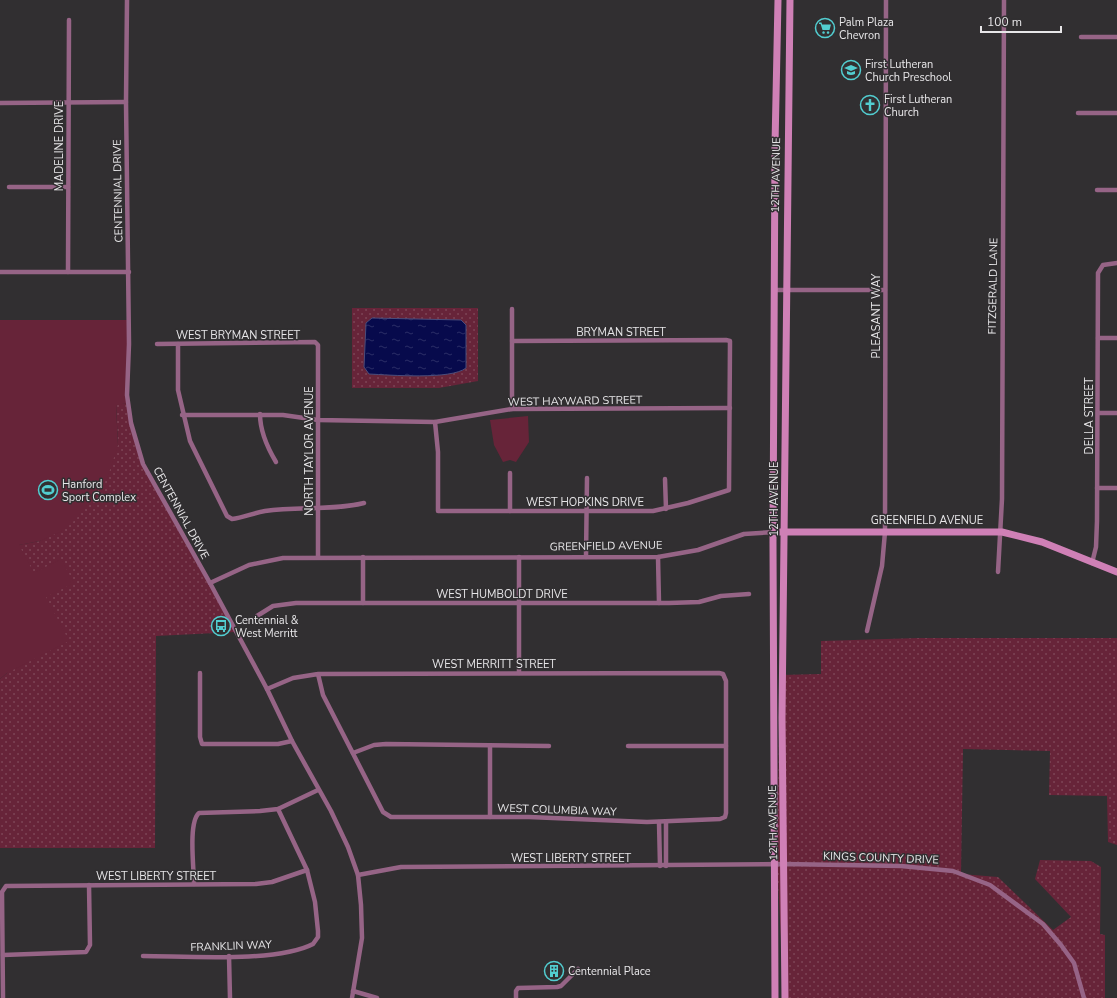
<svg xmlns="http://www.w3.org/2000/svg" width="1117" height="998" viewBox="0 0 1117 998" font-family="'Nunito Sans',sans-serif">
	<defs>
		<pattern id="grass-dots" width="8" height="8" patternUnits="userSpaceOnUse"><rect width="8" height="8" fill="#672439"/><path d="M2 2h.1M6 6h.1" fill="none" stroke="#7d4456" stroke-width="1.8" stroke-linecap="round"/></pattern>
		<pattern id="water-ripples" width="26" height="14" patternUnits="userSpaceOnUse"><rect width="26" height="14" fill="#070a4c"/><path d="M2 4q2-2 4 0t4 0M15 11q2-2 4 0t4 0" fill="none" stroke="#2b2e66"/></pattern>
	</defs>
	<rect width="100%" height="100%" fill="#312f31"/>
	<!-- grass -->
	<g fill="url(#grass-dots)">
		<polygon points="352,308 478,308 478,381 439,388 352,388"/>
		<polygon points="128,403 143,464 236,632 156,636 155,848 0,848 0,679 7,673 46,597 18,545 40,541 118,445 116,404"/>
		<polygon points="919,638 1117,638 1117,845 1108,842 1107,796 1049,795 1050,751 963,749 961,874 998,877 1053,930 1071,917 1035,879 1040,860 1091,861 1101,867 1100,934 1105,935 1105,998 784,998 777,861 780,675 821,674 821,641"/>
	</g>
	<!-- green -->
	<g fill="#672439">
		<polygon points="0,320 128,320 128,403 116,405 118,445 107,479 76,519 64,530 40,541 19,545 34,573 61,559 74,583 46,597 69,641 7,673 0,679"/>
		<polygon points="528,416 529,442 516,462 510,460 503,462 494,445 490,420"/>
	</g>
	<!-- water -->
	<path fill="url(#water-ripples)" stroke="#4a4c7b" d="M372 318 461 320 466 325V368C451 380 390 375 369 374L364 367 366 323Z"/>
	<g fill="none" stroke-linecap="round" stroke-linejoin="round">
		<!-- street -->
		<g stroke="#966486" stroke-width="4.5">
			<polyline points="127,0 126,102 129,344 127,395 131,423 143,464 210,583 267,689 292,741 331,811 348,847 358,875 361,905 362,938 352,998"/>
			<polyline points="1081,37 1117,37"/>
			<polyline points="0,103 126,102"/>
			<polyline points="1078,113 1117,113"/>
			<polyline points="9,187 68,187"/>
			<polyline points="1097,190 1117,190"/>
			<polyline points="0,272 129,272"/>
			<polyline points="68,272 69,20"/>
			<polyline points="775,290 885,290"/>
			<polyline points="512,309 512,409"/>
			<polyline points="1098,338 1117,338"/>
			<polyline points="157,344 315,342 318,345 318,557"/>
			<path d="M178 344V390L190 441 227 516 232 519C243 518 253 513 265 511 298 506 331 511 364 503"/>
			<polyline points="1098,413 1117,413"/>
			<path d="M260 414C260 432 267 447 276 462"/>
			<polyline points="182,415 283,415 318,420 435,422 512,409 730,408"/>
			<polyline points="435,422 438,452 438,511 653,511 688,503 729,490 730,341 726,340 512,341"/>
			<polyline points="665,479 666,509"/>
			<polyline points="1097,488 1117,488"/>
			<polyline points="510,511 510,473"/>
			<polyline points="586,557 587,478"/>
			<polyline points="658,557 659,603"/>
			<polyline points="1092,563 1096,547 1097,521 1098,273 1103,265 1117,263"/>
			<polyline points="998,572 1002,499 1004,0"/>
			<polyline points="210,583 249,565 283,558 658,557 698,550 744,534 774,532"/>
			<polyline points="363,603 363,557"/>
			<polyline points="257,616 273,606 296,603 669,603 699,602 721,596 749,594"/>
			<polyline points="867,631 882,566 885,532 886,0"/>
			<polyline points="200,673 200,737 202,744 278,744 292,741"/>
			<polyline points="519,673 519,557"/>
			<polyline points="267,689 293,678 318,674 719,673 723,674 726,681 726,813 725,817 720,819 647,822 529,817 391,817 383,812 323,695 318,674"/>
			<polyline points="490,746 490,817"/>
			<polyline points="628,746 726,746"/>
			<polyline points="353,753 374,745 386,744 549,746"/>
			<polyline points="659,822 660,866"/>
			<polyline points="666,822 666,866"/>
			<polyline points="358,875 401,867 784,864 901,866 953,871 990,885 1043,924 1061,945 1074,963 1084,998"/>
			<path d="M194 884C194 869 188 822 199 813L260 811 278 809 318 790"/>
			<polyline points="3,955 86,952 90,945 89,885"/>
			<path d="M143 956C185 956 277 963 313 944L318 937V931L315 902 307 870 278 809"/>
			<polyline points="229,956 230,998"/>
			<polyline points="353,991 377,998"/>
			<polyline points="3,998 2,892 6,886 256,884 272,882 307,870"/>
			<polyline points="516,998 516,991 518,988 557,987 561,986 578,969"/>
		</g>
		<!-- secondary -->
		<g stroke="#cf80b6" stroke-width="7">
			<polyline points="774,532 1002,532 1042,542 1117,572"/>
			<polyline points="775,998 773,543 775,145 778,0"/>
			<polyline points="785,998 782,718 790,0"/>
		</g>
	</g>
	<!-- icons -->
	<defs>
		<g id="supermarket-ring" transform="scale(1)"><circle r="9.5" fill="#312f31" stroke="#52cdd0" stroke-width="1.5"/><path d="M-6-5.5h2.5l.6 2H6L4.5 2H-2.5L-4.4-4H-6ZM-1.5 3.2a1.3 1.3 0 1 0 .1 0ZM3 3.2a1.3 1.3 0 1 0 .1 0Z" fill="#52cdd0"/></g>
		<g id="school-ring" transform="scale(1)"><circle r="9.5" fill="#312f31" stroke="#52cdd0" stroke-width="1.5"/><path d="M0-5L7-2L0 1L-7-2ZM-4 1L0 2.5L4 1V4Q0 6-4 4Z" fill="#52cdd0"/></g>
		<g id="church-ring" transform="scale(1)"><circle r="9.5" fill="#312f31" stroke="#52cdd0" stroke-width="1.5"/><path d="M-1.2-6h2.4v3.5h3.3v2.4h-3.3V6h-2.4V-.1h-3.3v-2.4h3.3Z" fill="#52cdd0"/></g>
		<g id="stadium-ring" transform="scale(1)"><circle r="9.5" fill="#312f31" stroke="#52cdd0" stroke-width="1.5"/><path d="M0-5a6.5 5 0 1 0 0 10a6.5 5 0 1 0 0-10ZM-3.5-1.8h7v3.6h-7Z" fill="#52cdd0"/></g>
		<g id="bus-ring" transform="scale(1)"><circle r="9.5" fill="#312f31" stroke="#52cdd0" stroke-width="1.5"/><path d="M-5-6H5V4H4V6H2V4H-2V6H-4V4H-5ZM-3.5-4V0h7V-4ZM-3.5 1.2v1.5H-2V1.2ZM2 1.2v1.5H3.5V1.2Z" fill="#52cdd0"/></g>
		<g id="building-ring" transform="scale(1)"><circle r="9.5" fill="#312f31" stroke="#52cdd0" stroke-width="1.5"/><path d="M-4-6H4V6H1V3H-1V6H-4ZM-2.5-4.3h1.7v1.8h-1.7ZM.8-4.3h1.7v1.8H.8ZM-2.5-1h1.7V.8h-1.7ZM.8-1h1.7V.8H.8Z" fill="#52cdd0"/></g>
	</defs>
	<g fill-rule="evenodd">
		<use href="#supermarket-ring" x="825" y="28"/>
		<use href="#school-ring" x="851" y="70"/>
		<use href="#church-ring" x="870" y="105"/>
		<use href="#stadium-ring" x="48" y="490"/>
		<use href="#bus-ring" x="221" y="626"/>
		<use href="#building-ring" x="554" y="971"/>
	</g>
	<g text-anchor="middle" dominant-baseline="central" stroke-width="3" stroke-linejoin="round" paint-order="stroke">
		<!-- poi labels -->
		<g font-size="11" fill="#e7e6e8" stroke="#312f31" text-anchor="start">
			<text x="839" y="22">Palm Plaza<tspan x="839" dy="13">Chevron</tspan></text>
			<text x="865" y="64">First Lutheran<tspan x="865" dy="13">Church Preschool</tspan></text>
			<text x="884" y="99">First Lutheran<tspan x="884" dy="13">Church</tspan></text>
			<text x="62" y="484">Hanford<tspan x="62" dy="13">Sport Complex</tspan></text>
			<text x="235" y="620">Centennial &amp;<tspan x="235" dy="13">West Merritt</tspan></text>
			<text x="568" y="971">Centennial Place</text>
		</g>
		<!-- street labels -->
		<g font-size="11" fill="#e7e6e8" stroke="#312f31">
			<text transform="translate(59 146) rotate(-90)">MADELINE DRIVE</text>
			<text transform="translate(776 175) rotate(-89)">12TH AVENUE</text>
			<text transform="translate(118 191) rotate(-91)">CENTENNIAL DRIVE</text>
			<text transform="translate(993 286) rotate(-89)">FITZGERALD LANE</text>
			<text transform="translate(876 316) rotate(-90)">PLEASANT WAY</text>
			<text x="621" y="332">BRYMAN STREET</text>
			<text x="238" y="335">WEST BRYMAN STREET</text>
			<text transform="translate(575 401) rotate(-1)">WEST HAYWARD STREET</text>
			<text transform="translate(1089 416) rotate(-90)">DELLA STREET</text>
			<text transform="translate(309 451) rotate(-90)">NORTH TAYLOR AVENUE</text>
			<text transform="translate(774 499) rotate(-90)">12TH AVENUE</text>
			<text x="585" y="502">WEST HOPKINS DRIVE</text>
			<text transform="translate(181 513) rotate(61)">CENTENNIAL DRIVE</text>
			<text x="927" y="520">GREENFIELD AVENUE</text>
			<text transform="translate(606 546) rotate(-1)">GREENFIELD AVENUE</text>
			<text x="502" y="594">WEST HUMBOLDT DRIVE</text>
			<text x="494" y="664">WEST MERRITT STREET</text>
			<text transform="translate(557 810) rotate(2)">WEST COLUMBIA WAY</text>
			<text transform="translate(773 823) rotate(-91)">12TH AVENUE</text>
			<text x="571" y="858">WEST LIBERTY STREET</text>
			<text transform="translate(881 858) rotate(2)">KINGS COUNTY DRIVE</text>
			<text x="156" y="876">WEST LIBERTY STREET</text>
			<text transform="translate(231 946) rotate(-2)">FRANKLIN WAY</text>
		</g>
	</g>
	<!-- scale -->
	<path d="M981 26v6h80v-6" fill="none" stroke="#e7e6e8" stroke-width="2"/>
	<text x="987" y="26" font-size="12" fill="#e7e6e8" stroke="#312f31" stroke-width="3" paint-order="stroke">100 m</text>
</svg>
